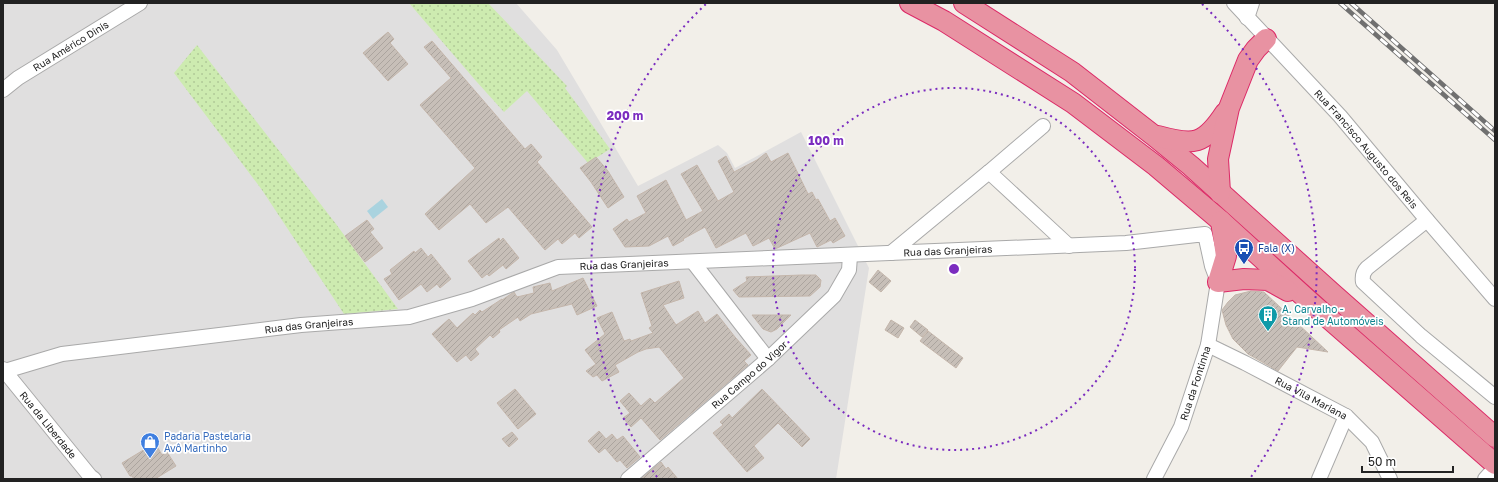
<svg xmlns="http://www.w3.org/2000/svg" width="1498" height="482" viewBox="0 0 1498 482" font-family="'Golos Text',sans-serif">
	<defs>
		<pattern id="grass-dots" width="8" height="8" patternUnits="userSpaceOnUse"><rect width="8" height="8" fill="#cdebb0"/><path d="M2 2h.1M6 6h.1" fill="none" stroke="#b0c997" stroke-width="1.8" stroke-linecap="round"/></pattern>
		<pattern id="building-hatch" width="6" height="6" patternUnits="userSpaceOnUse"><rect width="6" height="6" fill="#c7bfb8"/><path d="M-1 1l2-2M0 6l6-6M5 7l2-2" fill="none" stroke="#aba49e"/></pattern>
	</defs>
	<rect width="100%" height="100%" fill="#f2efe9"/>
	<!-- residential -->
	<polygon fill="#e0dfdf" points="3,3 516,3 557,50 638,186 718,145 727,153 735,168 801,132 869,268 836,479 3,479"/>
	<!-- grass -->
	<g fill="url(#grass-dots)">
		<polygon points="409,3 488,3 567,86 565,88 610,149 588,163 527,91 504,112 476,81"/>
		<polygon points="197,45 336,224 398,309 344,314 262,190 174,73"/>
	</g>
	<!-- water -->
	<polygon fill="#aad3df" points="382,199 388,207 373,219 367,211"/>
	<!-- building -->
	<g fill="url(#building-hatch)" stroke="#c4b6ab">
		<polygon points="388,32 394,39 390,43 408,64 388,81 363,53"/>
		<polygon points="432,41 525,149 531,144 542,157 537,162 592,227 579,238 575,233 562,244 558,239 545,250 508,207 486,223 470,204 439,230 425,214 475,168 420,105 451,78 424,47"/>
		<polygon points="766,153 771,162 788,153 808,194 812,192 816,200 818,199 830,221 835,218 845,236 833,243 831,240 817,247 810,233 775,249 769,238 753,246 746,233 716,248 705,227 683,239 684,240 673,246 668,236 649,246 625,247 613,229 627,219 629,222 646,213 637,196 666,180 686,220 703,211 681,174 697,165 718,201 734,192 718,161 726,156 734,172 757,160"/>
		<polygon points="596,157 608,171 624,197 608,208 591,182 580,168"/>
		<polygon points="367,220 374,229 370,232 383,248 365,262 345,236"/>
		<polygon points="499,238 500,241 503,238 519,258 506,269 503,265 489,276 487,274 482,278 468,261"/>
		<polygon points="421,248 428,257 431,254 451,279 440,288 437,284 427,292 421,284 399,300 384,279 392,274 390,270 414,251 415,253"/>
		<polygon points="878,270 891,281 881,292 869,282"/>
		<polygon points="802,275 816,275 821,280 820,287 810,296 739,297 733,290 747,281 746,277"/>
		<polygon points="583,278 597,306 577,315 572,304 531,314 520,321 518,317 499,330 500,332 493,338 490,335 475,349 479,354 471,361 466,355 457,362 432,334 449,319 457,328 473,313 475,315 480,310 482,312 502,299 502,300 514,292 517,297 534,293 533,287 550,283 552,291"/>
		<polygon points="679,281 684,298 663,305 676,325 698,311 705,323 717,314 735,337 751,355 744,361 748,365 660,440 641,418 631,427 623,418 630,413 620,401 629,393 641,406 650,398 655,403 684,378 659,347 646,349 638,352 615,365 619,372 602,381 597,375 593,377 586,371 596,364 585,350 605,334 597,318 612,312 624,341 630,339 631,341 653,333 649,328 652,326 641,293"/>
		<polygon points="1251,291 1264,292 1328,352 1297,347 1278,371 1248,354 1233,339 1226,325 1222,310 1228,302 1235,295"/>
		<polygon points="752,315 791,315 777,329 771,332 763,329"/>
		<polygon points="891,320 904,328 898,338 885,330"/>
		<polygon points="915,320 928,330 922,337 910,327"/>
		<polygon points="928,331 963,358 956,368 920,341"/>
		<polygon points="515,389 536,414 518,429 497,403"/>
		<polygon points="762,389 810,439 802,447 778,423 754,446 764,458 747,472 713,433 723,425 720,422 729,414 732,418"/>
		<polygon points="599,431 606,439 612,434 617,440 623,436 640,457 627,468 620,460 617,462 605,448 599,453 588,441"/>
		<polygon points="512,432 518,439 509,447 502,439"/>
		<polygon points="155,443 162,455 167,452 176,466 155,479 134,479 132,476 130,476 122,463"/>
		<polygon points="661,462 666,469 668,467 678,479 641,479"/>
	</g>
	<g fill="none" stroke-linecap="round" stroke-linejoin="round">
		<!-- minor casing -->
		<g stroke="#a9a9a9" stroke-width="16">
			<g id="minor">
				<path id="s1" d="M1234 3 1340 116 1427 220 1495 299"/>
				<polyline points="1247,18 1252,3"/>
				<path id="s2" d="M3 90 18 78 140 3"/>
				<polyline points="989,172 1043,126"/>
				<path d="M1427 220 1367 268C1363 272 1362 276 1363 282L1421 336 1495 397"/>
				<polyline points="891,253 989,172 1069,246"/>
				<polyline points="693,262 768,359"/>
				<path id="s3" d="M1208 345 1245 363 1346 416 1372 442 1390 479"/>
				<path id="s4" d="M3 369 90 476 94 479"/>
				<path id="s5" d="M5 371 62 354 301 325 409 317 472 299 558 267 1126 243 1205 234 1212 266 1218 282 1208 345 1181 427 1154 479"/>
				<path id="s6" d="M628 479 768 359 834 296 849 270 850 256"/>
				<polyline points="1319,479 1346,416"/>
				<polyline points="1485,479 1495,468"/>
			</g>
		</g>
		<!-- highway casing -->
		<g stroke="#dc2a67" stroke-width="22">
			<g id="highway">
				<polyline points="910,3 944,21 1073,103 1156,166 1221,221 1310,302 1495,464"/>
				<polyline points="964,3 1072,72 1153,135 1191,166 1333,294 1495,437"/>
				<path d="M1158 136C1194 146 1204 145 1225 113"/>
				<polyline points="1220,193 1218,159 1229,108 1248,60 1256,49 1266,39"/>
				<polyline points="1221,221 1226,256 1218,282 1244,279 1268,280 1288,291"/>
			</g>
		</g>
		<!-- minor -->
		<use href="#minor" stroke="#fff" stroke-width="14"/>
		<!-- highway -->
		<use href="#highway" stroke="#e892a2" stroke-width="20"/>
		<!-- rail casing -->
		<g stroke="#707070" stroke-width="4.5">
			<g id="rail">
				<polyline points="1340,3 1495,140"/>
				<polyline points="1351,3 1495,131"/>
			</g>
		</g>
		<!-- rail -->
		<use href="#rail" stroke="#fff" stroke-width="3" stroke-dasharray="9" stroke-linecap="butt"/>
	</g>
	<!-- distance rings -->
	<g fill="none" stroke="#7b2cbf" stroke-width="2" stroke-dasharray="2 4">
		<circle cx="954" cy="269" r="181"/>
		<path d="M657 477A363 363 0 0 1 706 4M1202 4A363 363 0 0 1 1251 477"/>
	</g>
	<!-- icons -->
	<defs>
		<g id="bus-pin" transform="scale(1)"><path d="M0 17L-7.5 6A9.5 9.5 0 1 1 7.5 6Z" fill="#1a4fb4" stroke="#fff"/><path d="M-5-6H5V4H4V6H2V4H-2V6H-4V4H-5ZM-3.5-4V0h7V-4ZM-3.5 1.2v1.5H-2V1.2ZM2 1.2v1.5H3.5V1.2Z" fill="#fff"/></g>
		<g id="building-pin" transform="scale(1)"><path d="M0 17L-7.5 6A9.5 9.5 0 1 1 7.5 6Z" fill="#0f9aa8" stroke="#fff"/><path d="M-4-6H4V6H1V3H-1V6H-4ZM-2.5-4.3h1.7v1.8h-1.7ZM.8-4.3h1.7v1.8H.8ZM-2.5-1h1.7V.8h-1.7ZM.8-1h1.7V.8H.8Z" fill="#fff"/></g>
		<g id="shop-pin" transform="scale(1)"><path d="M0 17L-7.5 6A9.5 9.5 0 1 1 7.5 6Z" fill="#3f7fe0" stroke="#fff"/><path d="M-5-2.5h2.3a2.7 3.5 0 0 1 5.4 0H5L5.5 6h-11ZM-1.5-2.5h3a1.5 2.3 0 0 0-3 0Z" fill="#fff"/></g>
	</defs>
	<g fill-rule="evenodd">
		<use href="#bus-pin" x="1244" y="248"/>
		<use href="#building-pin" x="1268" y="315"/>
		<use href="#shop-pin" x="150" y="442"/>
	</g>
	<g text-anchor="middle" dominant-baseline="central" stroke-width="3.5" stroke-linejoin="round" paint-order="stroke">
		<!-- street labels -->
		<g font-size="10" fill="#222" stroke="#fff">
			<text stroke="none"><textPath href="#s2" startOffset="81">Rua Américo Dinis</textPath></text>
			<text stroke="none"><textPath href="#s1" startOffset="197">Rua Francisco Augusto dos Reis</textPath></text>
			<text stroke="none"><textPath href="#s5" startOffset="956">Rua das Granjeiras</textPath></text>
			<text stroke="none"><textPath href="#s5" startOffset="632">Rua das Granjeiras</textPath></text>
			<text stroke="none"><textPath href="#s5" startOffset="308">Rua das Granjeiras</textPath></text>
			<text stroke="none"><textPath href="#s6" startOffset="160">Rua Campo do Vigor</textPath></text>
			<text transform="translate(1195 383) rotate(-72)">Rua da Fontinha</text>
			<text stroke="none"><textPath href="#s3" startOffset="116">Rua Vila Mariana</textPath></text>
			<text stroke="none"><textPath href="#s4" startOffset="72">Rua da Liberdade</textPath></text>
		</g>
		<!-- transit labels -->
		<g font-size="10" fill="#164399" stroke="#fff" text-anchor="start">
			<text x="1258" y="248">Fala (X)</text>
		</g>
		<!-- culture labels -->
		<g font-size="10" fill="#0d838f" stroke="#fff" text-anchor="start">
			<text x="1282" y="309">A. Carvalho -<tspan x="1282" dy="12">Stand de Automóveis</tspan></text>
		</g>
		<!-- shop labels -->
		<g font-size="10" fill="#366cbe" stroke="#fff" text-anchor="start">
			<text x="164" y="436">Padaria Pastelaria<tspan x="164" dy="12">Avô Martinho</tspan></text>
		</g>
	</g>
	<circle cx="954" cy="269" r="6" fill="#7b2cbf" stroke="#fff" stroke-width="2"/>
	<g font-size="12" text-anchor="middle" font-weight="bold" fill="#7b2cbf" stroke="#fff" stroke-width="3.5" stroke-linejoin="round" paint-order="stroke">
		<text x="625" y="120">200 m</text>
		<text x="826" y="145">100 m</text>
	</g>
	<!-- border -->
	<rect width="1498" height="482" fill="none" stroke="#222222" stroke-width="8"/>
	<!-- scale -->
	<path d="M1362 466v6h91v-6" fill="none" stroke="#222222" stroke-width="2"/>
	<text x="1368" y="466" font-size="12" fill="#222222" stroke="#ffffff" stroke-width="3" paint-order="stroke">50 m</text>
</svg>
